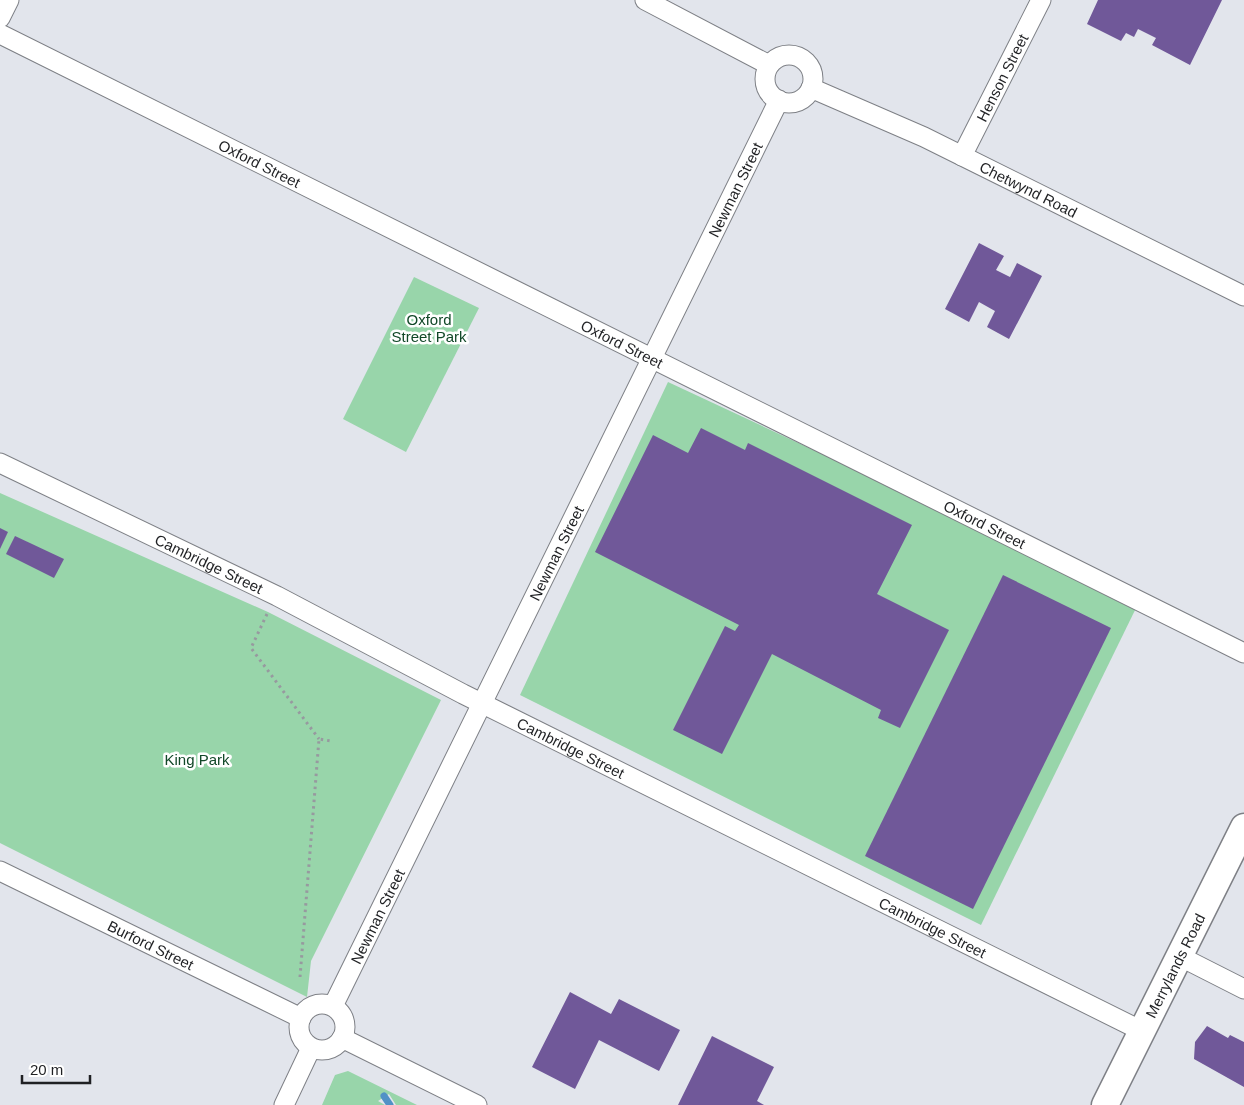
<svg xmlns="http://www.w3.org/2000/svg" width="1244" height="1105" viewBox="0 0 1244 1105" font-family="Arial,sans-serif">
	<rect width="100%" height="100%" fill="#e2e5ec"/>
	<!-- green -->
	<g fill="#98d5aa">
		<polygon points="414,277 479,308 406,452 343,419"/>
		<polygon points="668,382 1139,602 981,925 520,695"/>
		<polygon points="0,493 268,612 441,700 311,961 307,997 0,843"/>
		<polygon points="348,1071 417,1105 396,1105 389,1094 378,1101 385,1105 322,1105 335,1075"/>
	</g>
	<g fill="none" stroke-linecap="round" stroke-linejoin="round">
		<!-- stream -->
		<polyline stroke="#5192c6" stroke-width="7" points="384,1096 390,1105"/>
	</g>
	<!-- building -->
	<g fill="#705899">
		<polygon points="1098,0 1222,0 1190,65 1152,45 1156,38 1138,29 1134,37 1126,33 1121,41 1087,24"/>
		<polygon points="979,243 1004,256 996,270 1010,277 1017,263 1042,276 1009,339 987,327 995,311 979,302 969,322 945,309"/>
		<polygon points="701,428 745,450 748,443 912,525 877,594 949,630 900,728 878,718 881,710 772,654 722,754 673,730 725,626 735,631 739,625 595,552 653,435 688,453"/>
		<polygon points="0,528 8,532 0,549"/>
		<polygon points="15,536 64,559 54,578 6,554"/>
		<polygon points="1003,575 1111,628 973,909 865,856"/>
		<polygon points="570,992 611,1014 619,999 680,1030 659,1071 599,1040 575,1089 532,1067"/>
		<polygon points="1207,1026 1228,1038 1230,1035 1244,1042 1244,1087 1194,1059 1195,1042"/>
		<polygon points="712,1036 774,1067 757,1101 764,1105 678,1105"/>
	</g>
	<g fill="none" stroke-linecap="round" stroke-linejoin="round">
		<!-- minor casing -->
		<g stroke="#7e8086" stroke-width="21">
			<g id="minor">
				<polyline points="645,0 769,65"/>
				<polyline points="0,18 9,0"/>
				<path id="s1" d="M0 34 1244 653"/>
				<circle cx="789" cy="79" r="24"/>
				<path id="s2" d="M811 88 924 137 1244 296"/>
				<path id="s3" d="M962 156 1041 0"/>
				<path id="s4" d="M0 463 277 596 463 694 1142 1031"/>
				<path id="s5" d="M0 871 301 1018"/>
				<polyline points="1179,956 1244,989"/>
				<circle cx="322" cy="1027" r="23"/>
				<path id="s6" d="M333 1006 779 100"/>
				<polyline points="342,1038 477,1105"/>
				<polyline points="284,1105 311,1048"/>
			</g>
		</g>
		<!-- secondary casing -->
		<g stroke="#7e8086" stroke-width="29">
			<g id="secondary">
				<path id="s7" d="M1105 1105 1244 827"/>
			</g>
		</g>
		<!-- path -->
		<g stroke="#97999f" stroke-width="3" stroke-dasharray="2.5 4" stroke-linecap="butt">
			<polyline points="267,614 251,648 319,739"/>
			<polyline points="300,977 319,739 331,741"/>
		</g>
		<!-- minor -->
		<use href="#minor" stroke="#fff" stroke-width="19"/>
		<!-- secondary -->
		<use href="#secondary" stroke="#fff" stroke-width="26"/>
	</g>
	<g text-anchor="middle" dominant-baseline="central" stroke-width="5" stroke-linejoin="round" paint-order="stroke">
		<!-- street labels -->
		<g font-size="15" fill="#1f2023" stroke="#fff">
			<text stroke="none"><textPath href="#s3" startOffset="88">Henson Street</textPath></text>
			<text stroke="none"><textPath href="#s1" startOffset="290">Oxford Street</textPath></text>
			<text stroke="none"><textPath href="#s2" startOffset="240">Chetwynd Road</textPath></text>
			<text stroke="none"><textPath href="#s6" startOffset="910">Newman Street</textPath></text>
			<text stroke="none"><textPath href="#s1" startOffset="695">Oxford Street</textPath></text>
			<text stroke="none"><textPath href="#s1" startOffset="1100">Oxford Street</textPath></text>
			<text stroke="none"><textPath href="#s6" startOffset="505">Newman Street</textPath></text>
			<text stroke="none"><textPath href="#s4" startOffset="232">Cambridge Street</textPath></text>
			<text stroke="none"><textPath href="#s4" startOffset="638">Cambridge Street</textPath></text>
			<text stroke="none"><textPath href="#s6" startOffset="100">Newman Street</textPath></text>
			<text stroke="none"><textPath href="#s4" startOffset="1042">Cambridge Street</textPath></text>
			<text stroke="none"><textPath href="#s5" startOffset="168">Burford Street</textPath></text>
			<text stroke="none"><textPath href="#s7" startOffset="156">Merrylands Road</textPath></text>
		</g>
		<!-- park labels -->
		<g font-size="15" fill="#114828" stroke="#fff">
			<text x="429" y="319">Oxford<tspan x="429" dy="17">Street Park</tspan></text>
			<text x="197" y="759">King Park</text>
		</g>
	</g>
	<!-- scale -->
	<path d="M22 1075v8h68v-8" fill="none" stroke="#1f2023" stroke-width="2.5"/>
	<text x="30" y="1075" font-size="15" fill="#1f2023" stroke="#ffffff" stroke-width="4" paint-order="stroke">20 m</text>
</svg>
